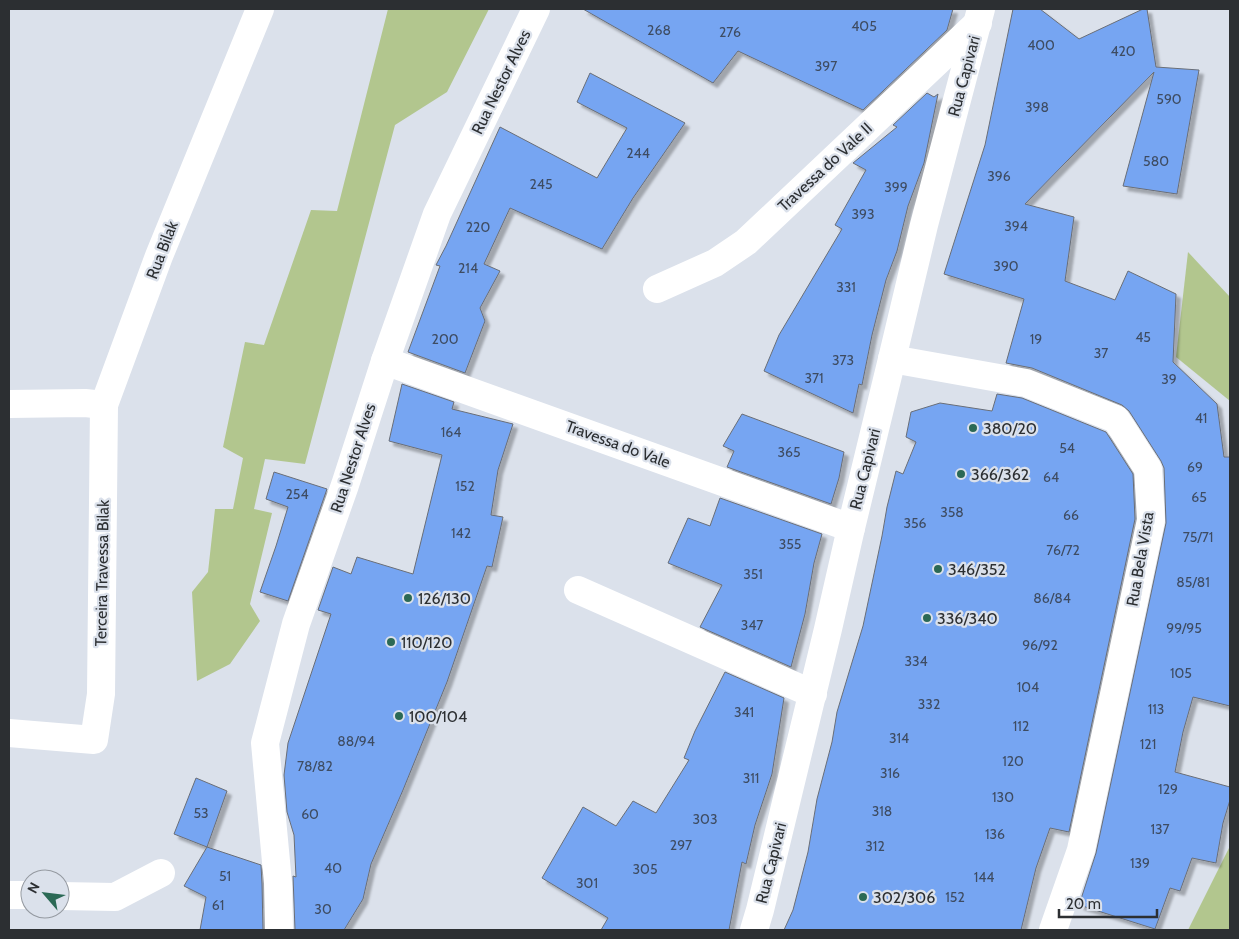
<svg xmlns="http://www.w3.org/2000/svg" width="1239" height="939" viewBox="0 0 1239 939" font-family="Cabin,sans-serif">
	<defs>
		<filter id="shadow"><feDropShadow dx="4.5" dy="4.5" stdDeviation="1" flood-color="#0004"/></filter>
	</defs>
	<rect width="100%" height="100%" fill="#dbe1eb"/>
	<!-- green -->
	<g fill="#b2c68e">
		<polygon points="388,9 489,9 447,92 395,125 305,464 265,459 254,509 272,513 250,604 260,621 230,664 197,681 192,592 208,572 215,509 233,509 243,458 223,447 245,342 264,345 311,210 337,211"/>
		<polygon points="1188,252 1230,297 1230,401 1176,357"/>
		<polygon points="1230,846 1230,930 1188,930"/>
	</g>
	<!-- building -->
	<g fill="#76a5f2" stroke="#696e77" filter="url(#shadow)">
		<polygon points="583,9 953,9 947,30 863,110 738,51 713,83"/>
		<polygon points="1013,9 1040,9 1079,39 1143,9 1147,9 1156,67 1199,70 1177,194 1123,186 1154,72 1025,204 1074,217 1065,281 1115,300 1128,271 1176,294 1173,362 1217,404 1224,457 1230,457 1230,706 1193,697 1183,732 1175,772 1230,787 1230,800 1223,823 1216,863 1192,858 1180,891 1170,888 1155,929 1079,905 1096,853 1166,523 1164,468 1161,461 1129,411 1122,405 1032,368 1006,363 1024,299 944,274 985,145"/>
		<polygon points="590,73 685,123 633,198 602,249 510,208 484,264 500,271 480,308 485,321 465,373 408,352 440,266 436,265 446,246 500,127 597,178 627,128 577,102"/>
		<polygon points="927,93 934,97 938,94 924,163 908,206 897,251 886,280 872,335 862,385 859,384 853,413 764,371 779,335 842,229 835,225 866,170 853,163 897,127 893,125"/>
		<polygon points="402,384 454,402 452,409 513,424 498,470 491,515 503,517 492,567 487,566 447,682 403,790 371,864 363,899 344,930 295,930 293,876 296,877 294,835 287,812 284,775 288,743 331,614 318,610 333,567 351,574 357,557 413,574 442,455 389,441"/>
		<polygon points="997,394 1022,398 1106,432 1133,474 1135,519 1069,832 1050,828 1036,868 1021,930 784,930 793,910 808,852 817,799 832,742 837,712 863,626 882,536 887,507 896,471 903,474 916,442 906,437 911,412 940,403 992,411"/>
		<polygon points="742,414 844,452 839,478 831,504 727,467 734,451 723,446"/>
		<polygon points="274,472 327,489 288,601 260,592 276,546 288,507 266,499"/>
		<polygon points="720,498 822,534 814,563 805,614 791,667 700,627 722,585 668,563 688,518 710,526"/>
		<polygon points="725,672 784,698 772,774 755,825 746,864 742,862 729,930 601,930 608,918 542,878 583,807 616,826 633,801 656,813 689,760 684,758 695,731"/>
		<polygon points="196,778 227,791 207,847 174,834"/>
		<polygon points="207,847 261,865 262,884 263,930 200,930 206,897 184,886"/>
	</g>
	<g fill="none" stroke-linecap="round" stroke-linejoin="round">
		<!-- minor -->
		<g stroke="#fff" stroke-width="28">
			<polyline points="657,289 715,263 746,242 978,23"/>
			<polyline points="892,359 1026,383 1116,419 1148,469 1151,520 1081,850 1053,930"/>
			<polyline points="385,361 851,528"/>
			<polyline points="9,404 85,403 104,405"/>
			<polyline points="578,590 813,694"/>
			<polyline points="9,733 94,740 101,694 104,405 159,256 260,9"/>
			<polyline points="9,895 30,895"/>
			<polyline points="60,896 115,897 161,873"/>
			<polyline points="279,930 278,883 265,743 296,624 345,485 385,361 437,214 536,9"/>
			<polyline points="754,930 760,910 828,629 851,528 892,359 924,225 981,9"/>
		</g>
	</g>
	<!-- markers -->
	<g fill="#2b6955" stroke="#dbe1eb" stroke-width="2">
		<circle cx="973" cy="428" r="5"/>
		<circle cx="961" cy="474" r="5"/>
		<circle cx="938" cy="569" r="5"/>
		<circle cx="408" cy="598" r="5"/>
		<circle cx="927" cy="618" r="5"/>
		<circle cx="391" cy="642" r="5"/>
		<circle cx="399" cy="716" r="5"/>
		<circle cx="863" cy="897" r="5"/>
	</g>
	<g text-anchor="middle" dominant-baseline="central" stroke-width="4.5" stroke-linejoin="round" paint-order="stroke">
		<!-- number labels -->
		<g font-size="14" fill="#3e4c62">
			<text x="864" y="26">405</text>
			<text x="659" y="30">268</text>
			<text x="730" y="32">276</text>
			<text x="1041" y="45">400</text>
			<text x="1123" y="51">420</text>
			<text x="826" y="66">397</text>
			<text x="1169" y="99">590</text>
			<text x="1037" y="107">398</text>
			<text x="638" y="153">244</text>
			<text x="1156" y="161">580</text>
			<text x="999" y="176">396</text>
			<text x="541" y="184">245</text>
			<text x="896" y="187">399</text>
			<text x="863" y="214">393</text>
			<text x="1016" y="226">394</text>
			<text x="478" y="227">220</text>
			<text x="1006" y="266">390</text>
			<text x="468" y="268">214</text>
			<text x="846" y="287">331</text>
			<text x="1143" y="337">45</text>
			<text x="445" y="339">200</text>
			<text x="1036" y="339">19</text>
			<text x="1101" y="353">37</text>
			<text x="843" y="360">373</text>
			<text x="814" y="378">371</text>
			<text x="1169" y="379">39</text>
			<text x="1201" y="418">41</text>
			<text x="451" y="432">164</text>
			<text x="1067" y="448">54</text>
			<text x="789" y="452">365</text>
			<text x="1195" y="467">69</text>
			<text x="1051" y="477">64</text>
			<text x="465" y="486">152</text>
			<text x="297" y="494">254</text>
			<text x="1199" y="497">65</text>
			<text x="952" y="512">358</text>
			<text x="1071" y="515">66</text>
			<text x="915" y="523">356</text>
			<text x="461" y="533">142</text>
			<text x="1198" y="537">75/71</text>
			<text x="790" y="544">355</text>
			<text x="1063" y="550">76/72</text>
			<text x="753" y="574">351</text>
			<text x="1193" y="582">85/81</text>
			<text x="1052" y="598">86/84</text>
			<text x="752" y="625">347</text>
			<text x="1184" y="628">99/95</text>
			<text x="1040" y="645">96/92</text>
			<text x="916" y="661">334</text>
			<text x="1181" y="673">105</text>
			<text x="1028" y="687">104</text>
			<text x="929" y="704">332</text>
			<text x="1156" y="709">113</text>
			<text x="744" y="712">341</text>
			<text x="1021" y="726">112</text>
			<text x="899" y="738">314</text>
			<text x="356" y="741">88/94</text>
			<text x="1148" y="744">121</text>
			<text x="1013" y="761">120</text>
			<text x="315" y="766">78/82</text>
			<text x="890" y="773">316</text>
			<text x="751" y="778">311</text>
			<text x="1168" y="789">129</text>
			<text x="1003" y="797">130</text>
			<text x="882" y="811">318</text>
			<text x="201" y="813">53</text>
			<text x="310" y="814">60</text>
			<text x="705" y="819">303</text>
			<text x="1160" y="829">137</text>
			<text x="995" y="834">136</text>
			<text x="681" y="845">297</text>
			<text x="875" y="846">312</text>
			<text x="1140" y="863">139</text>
			<text x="333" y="868">40</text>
			<text x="645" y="869">305</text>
			<text x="225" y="876">51</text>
			<text x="984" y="877">144</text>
			<text x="587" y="883">301</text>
			<text x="955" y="897">152</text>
			<text x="218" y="905">61</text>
			<text x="323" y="909">30</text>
		</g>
		<!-- street labels -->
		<g font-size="16" fill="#2c2f32" stroke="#dbe1eb">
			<text transform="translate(964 76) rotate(-75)">Rua Capivari</text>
			<text transform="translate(501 82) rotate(-64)">Rua Nestor Alves</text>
			<text transform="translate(825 167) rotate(-43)">Travessa do Vale II</text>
			<text transform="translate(162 250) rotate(-69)">Rua Bilak</text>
			<text transform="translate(618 444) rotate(20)">Travessa do Vale</text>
			<text transform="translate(353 458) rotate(-72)">Rua Nestor Alves</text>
			<text transform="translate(865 469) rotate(-76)">Rua Capivari</text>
			<text transform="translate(1140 559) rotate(-80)">Rua Bela Vista</text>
			<text transform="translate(102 573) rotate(-89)">Terceira Travessa Bilak</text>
			<text transform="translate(771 863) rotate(-76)">Rua Capivari</text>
		</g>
		<!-- poi labels -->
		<g font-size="16" fill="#2c2f32" stroke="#dbe1eb" text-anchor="start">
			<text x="983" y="428">380/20</text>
			<text x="971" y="474">366/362</text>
			<text x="948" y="569">346/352</text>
			<text x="418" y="598">126/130</text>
			<text x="937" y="618">336/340</text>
			<text x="401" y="642">110/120</text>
			<text x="409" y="716">100/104</text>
			<text x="873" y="897">302/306</text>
		</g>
	</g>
	<!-- border -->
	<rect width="1239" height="939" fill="none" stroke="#2c2f32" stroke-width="20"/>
	<!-- north arrow -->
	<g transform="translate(45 894) rotate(298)"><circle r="24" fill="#dbe1eb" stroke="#959aa1"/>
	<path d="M0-4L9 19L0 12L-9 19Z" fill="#2b6955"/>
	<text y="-8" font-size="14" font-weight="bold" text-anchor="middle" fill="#2c2f32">N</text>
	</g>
	<!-- scale -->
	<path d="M1059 909v8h98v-8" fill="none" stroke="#2c2f32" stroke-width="2.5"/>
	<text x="1066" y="909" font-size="15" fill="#2c2f32" stroke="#dbe1eb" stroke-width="4" paint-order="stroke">20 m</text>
</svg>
